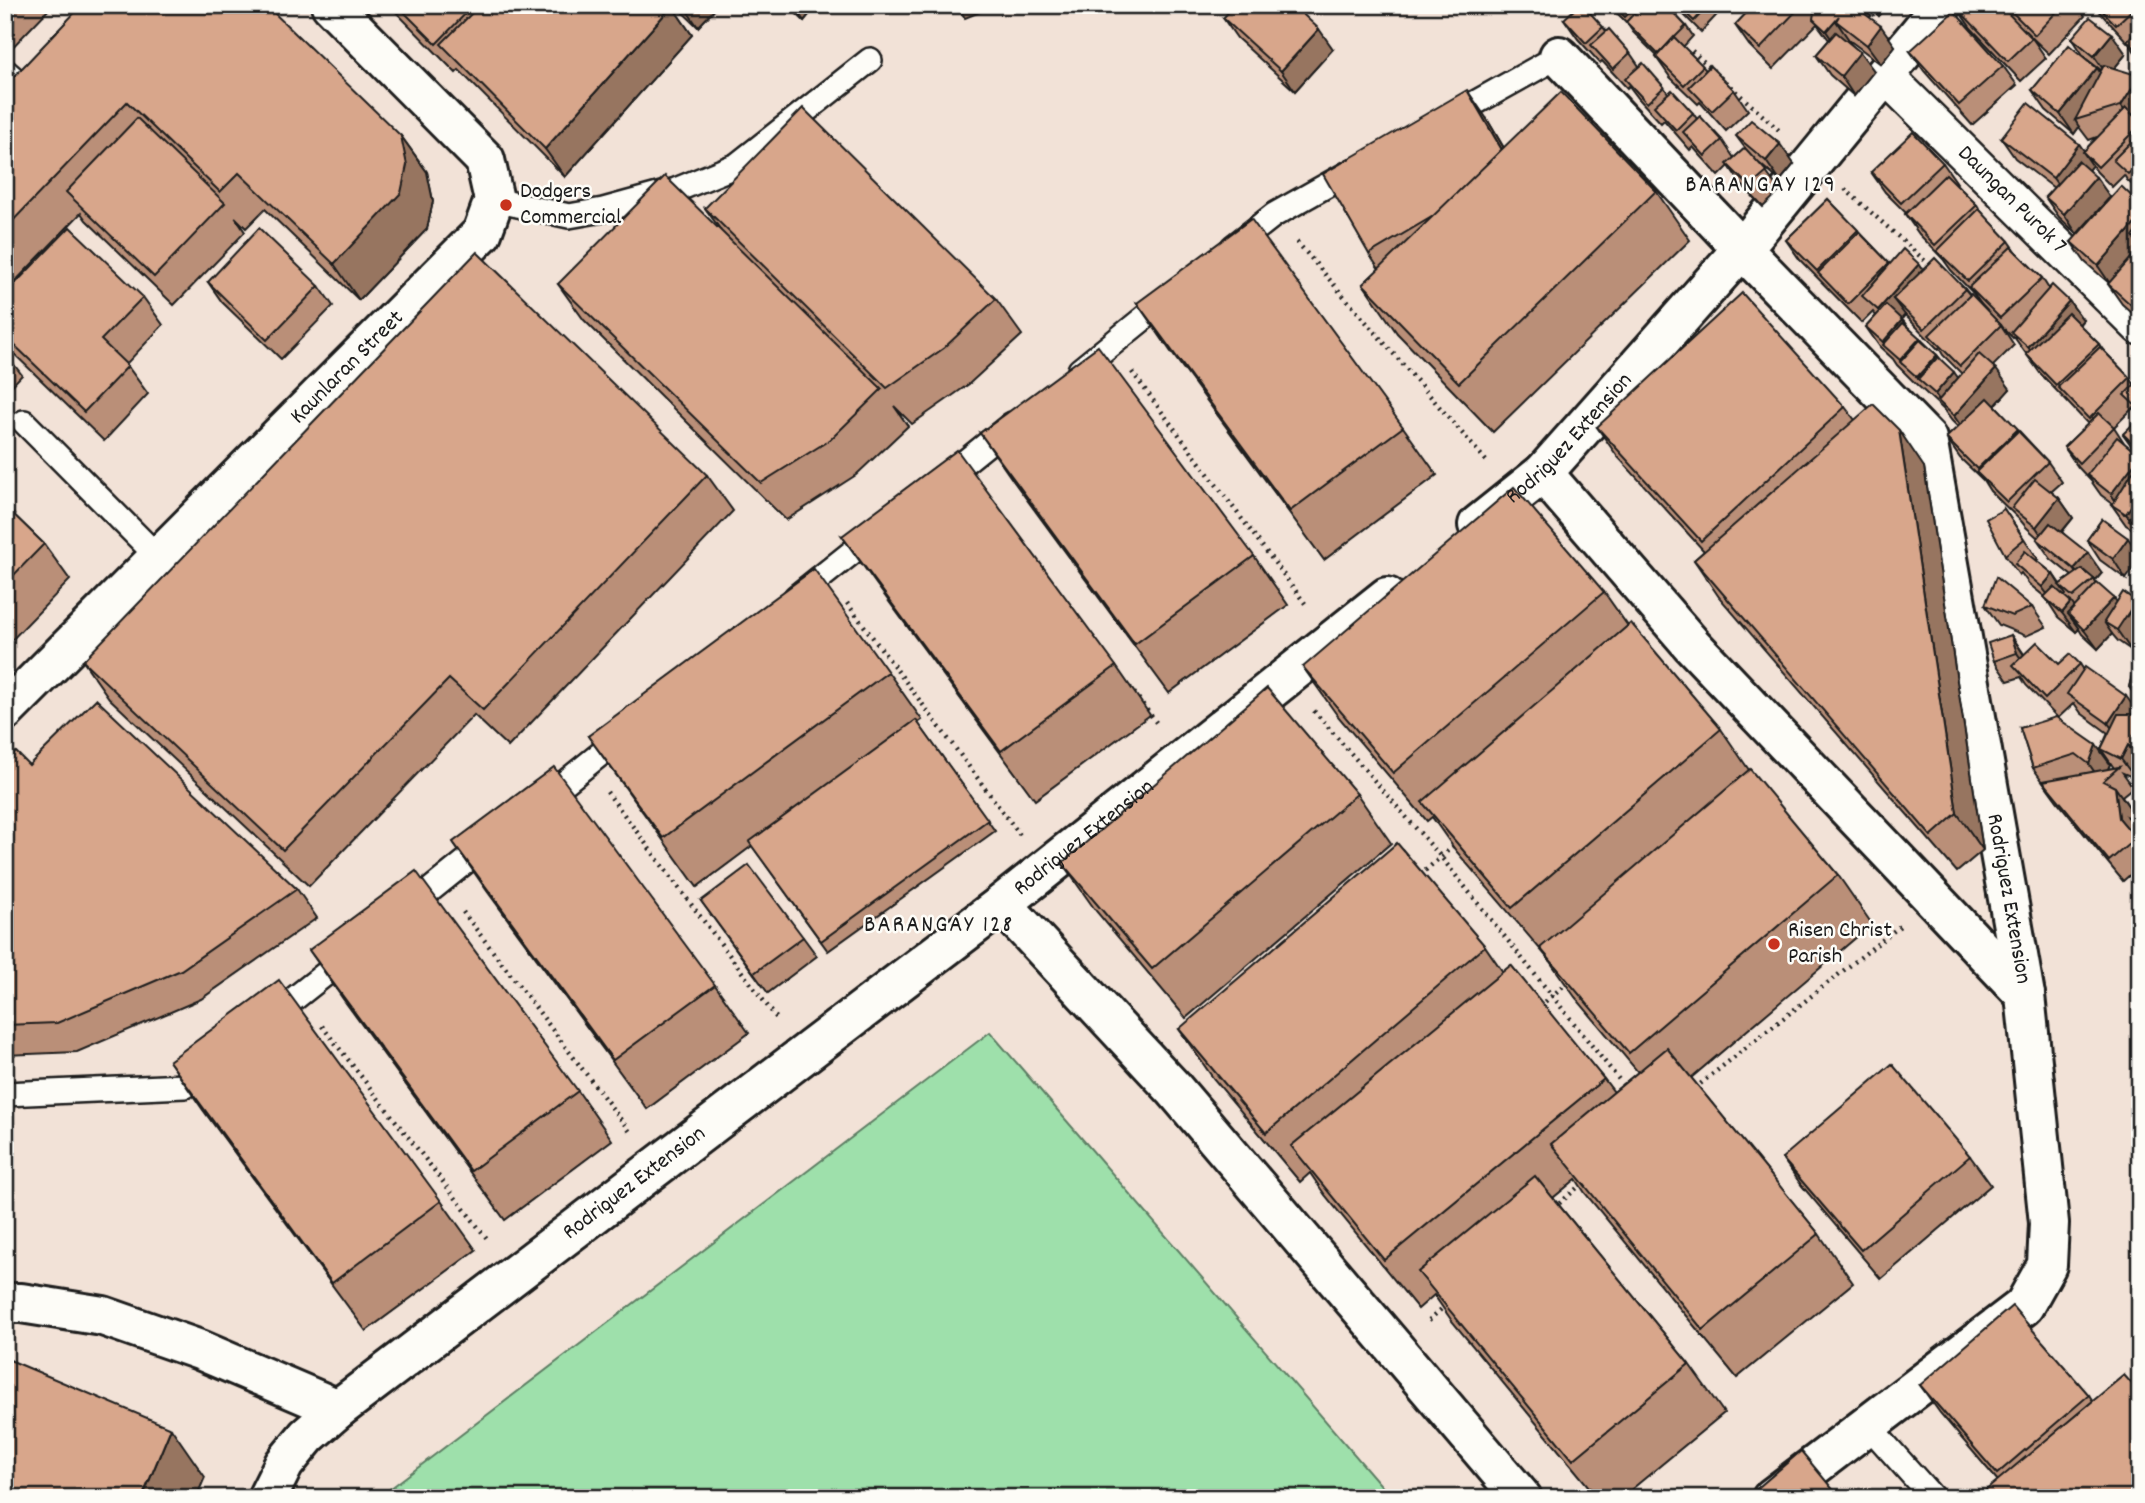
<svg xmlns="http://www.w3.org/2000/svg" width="2145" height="1503" viewBox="0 0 2145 1503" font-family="Dekko,sans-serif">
	<rect width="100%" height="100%" fill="#f2e2d7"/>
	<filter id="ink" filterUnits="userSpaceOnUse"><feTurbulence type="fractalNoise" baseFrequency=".0143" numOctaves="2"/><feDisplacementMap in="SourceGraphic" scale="14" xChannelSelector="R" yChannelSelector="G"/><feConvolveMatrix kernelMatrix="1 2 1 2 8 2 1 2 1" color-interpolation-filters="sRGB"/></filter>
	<g filter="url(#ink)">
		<!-- green -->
		<polygon fill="#9ee0ab" stroke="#5d7e64" stroke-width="2" points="990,1032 1392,1498 378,1498"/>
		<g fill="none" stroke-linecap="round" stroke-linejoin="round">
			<!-- service casing -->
			<g stroke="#1c1c1c" stroke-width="28">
				<g id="service">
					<polyline points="5,71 20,84"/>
					<polyline points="1448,118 1559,56"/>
					<polyline points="494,200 569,216 603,210 676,190 737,165 870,60"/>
					<polyline points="1233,247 1274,215 1354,170"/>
					<polyline points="1080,370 1170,297"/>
					<polyline points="24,422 158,557"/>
					<polyline points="940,482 1012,424"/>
					<polyline points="796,597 875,534"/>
					<polyline points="542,801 624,735"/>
					<polyline points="408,908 490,842"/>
					<polyline points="271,1017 348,956"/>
					<polyline points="5,1094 185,1086 209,1067"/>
					<polyline points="1867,1424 1933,1498"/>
				</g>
			</g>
			<!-- pedestrian casing -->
			<g stroke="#1c1c1c" stroke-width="40">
				<g id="pedestrian">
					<path id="s1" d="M1885 75 2140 327"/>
				</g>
			</g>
			<!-- minor casing -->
			<g stroke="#1c1c1c" stroke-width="44">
				<g id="minor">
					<path id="s2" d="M1559 56 1742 249 1927 439 2025 995 2049 1223 2047 1265 2024 1306 1772 1498"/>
					<polyline points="1543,473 1692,645 2025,995"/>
					<path id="s3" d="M1478 525 1543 473 1742 249 1942 5"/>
					<path id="s4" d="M5 711 482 233 494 200 485 160 331 5"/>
					<polyline points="1002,904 1174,1089 1522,1498"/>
					<polyline points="5,1303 21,1303 103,1316 200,1350 338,1409"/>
					<path id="s5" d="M267 1498 284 1464 307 1436 338 1409 1002 904 1387 597"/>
				</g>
			</g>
			<!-- path -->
			<g stroke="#1c1c1c" stroke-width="4.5" stroke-dasharray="2 5" stroke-linecap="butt">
				<polyline points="1863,5 1876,16"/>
				<polyline points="1692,51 1714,71"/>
				<polyline points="1720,77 1781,132"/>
				<polyline points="1845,189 1932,267"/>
				<polyline points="1297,242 1488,463"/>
				<polyline points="1132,372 1307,606"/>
				<polyline points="847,603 1020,835"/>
				<polyline points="1130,687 1158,725"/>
				<polyline points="1314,711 1441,857 1625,1087"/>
				<polyline points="607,792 778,1020"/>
				<polyline points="1420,875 1456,844"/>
				<polyline points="463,912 631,1133"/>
				<polyline points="1540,1006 1568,982"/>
				<polyline points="322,1026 489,1241"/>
				<polyline points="1695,1088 1900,926"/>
				<polyline points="1554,1208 1584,1182"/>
				<polyline points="1429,1320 1446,1305"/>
			</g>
			<!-- service -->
			<use href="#service" stroke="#fdfcf7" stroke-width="23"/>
			<!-- pedestrian -->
			<use href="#pedestrian" stroke="#fdfcf7" stroke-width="35"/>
			<!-- minor -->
			<use href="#minor" stroke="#fdfcf7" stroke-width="38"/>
		</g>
		<!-- wall -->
		<g fill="#ba8f78" stroke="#1c1c1c" stroke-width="2" fill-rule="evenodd">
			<polygon points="5,5 53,5 5,55"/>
			<polygon points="389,5 671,5 692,35 565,177 459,70 456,73"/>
			<polygon points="675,5 719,5 698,27"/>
			<polygon points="787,5 817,5 804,21"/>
			<polygon points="957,5 997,5 965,18"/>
			<polygon points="1586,5 1606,5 1604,12"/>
			<polygon points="1612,5 1666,5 1686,26 1693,36 1683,47 1706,70 1734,90 1748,110 1726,131 1700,102 1698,104 1670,77 1656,57 1657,56 1633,32 1626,22 1617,13"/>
			<polygon points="1674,5 1726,5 1701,32"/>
			<polygon points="1754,5 1811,5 1814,10 1815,5 1863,5 1871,16 1869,17 1895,46 1881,64 1849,40 1848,41 1874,71 1854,96 1830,75 1816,55 1829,40 1817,24 1773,69 1749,45 1735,25"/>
			<polygon points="1867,5 1889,5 1879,16"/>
			<polygon points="1960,5 2078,5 2085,16 2049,54 2022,28 2032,38 2046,58 2021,81 1971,28 1957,8"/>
			<polygon points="2093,5 2140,5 2140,59 2130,45"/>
			<polygon points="1223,18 1333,49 1295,91 1237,38"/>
			<polygon points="1564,19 1603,27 1606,31 1630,53 1639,66 1664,87 1668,93 1693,113 1697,119 1722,140 1734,158 1745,148 1736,136 1794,164 1780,181 1760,164 1780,191 1763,207 1741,184 1729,166 1719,176 1693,147 1690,150 1664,120 1661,123 1639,99 1629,86 1627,88 1602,61 1600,63 1578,39"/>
			<polygon points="2072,38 2126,54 2114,68 2140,122 2140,192 2127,180 2124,175 2112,187 2097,172 2092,165 2088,170 2110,197 2077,234 2059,217 2045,197 2054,188 2015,158 2001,138 2079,144 2084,151 2097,137 2089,140 2079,127 2074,134 2046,110 2032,90 2097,68 2100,72 2101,70 2085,58"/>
			<polygon points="1910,51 2003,66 2017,85 1972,125 1924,71"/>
			<polygon points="5,86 401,136 427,172 433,201 427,229 359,300 265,209 246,228 235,217 245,232 174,305 86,220 81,213 5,292"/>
			<polygon points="1487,119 1504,148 1656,191 1690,240 1493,432 1397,333 1363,284 1379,269 1369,254"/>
			<polygon points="1943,163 1957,183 1956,184 1977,205 1984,215 2009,241 2019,255 2042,278 2049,289 2069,301 2083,320 2079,325 2099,344 2103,350 2130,378 2134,384 2140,379 2140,416 2133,408 2114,427 2125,444 2136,452 2123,434 2140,421 2140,534 2126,525 2112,505 2113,504 2101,495 2091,481 2078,467 2064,447 2088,424 2040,373 2014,337 2013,338 1983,307 1973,293 1951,270 1943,259 1919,234 1905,214 1906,213 1885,192 1871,172"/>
			<path d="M1828 199 1890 264H1919L1923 270 1965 289 1970 295 2001 325 2014 345 1993 366 2010 389 1995 405 2048 462 2062 482 2051 492 2059 498 2073 518 2062 532 2102 573 2095 581 2131 650 2118 641 2112 634 2098 649 2082 634 2079 629 2076 632 2058 617 2045 597 2029 584 2021 573 2019 575 2005 555 2004 509 2038 559 2036 560 2053 574 2060 584 2072 576 2051 559 2037 539 2038 538 2026 527 2021 521 1990 491 1983 480 1960 458 1946 438 1958 427 1952 421 1943 409 1914 382 1897 365 1893 359 1880 347 1866 327 1876 316 1873 312 1862 323 1800 260 1786 240ZM1905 315 1938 349 1939 348 1943 355 1962 374 1958 378 1942 361 1937 355 1908 327 1902 319Z"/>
			<polygon points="2140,204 2140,320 2122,304 2108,284 2109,283 2085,262 2071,242"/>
			<polygon points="705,208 996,299 1022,335 969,384 912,424 894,406 908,426 856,475 786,520 584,320 558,284 720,229"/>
			<polygon points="208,282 319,286 333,306 281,359 222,302"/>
			<polygon points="5,294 143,297 163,325 126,364 148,394 104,441 5,345"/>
			<polygon points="1137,303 1403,427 1437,475 1324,560 1171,352"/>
			<polygon points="5,353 22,375 5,393"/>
			<polygon points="1845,407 1855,420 1924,467 1983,850 1957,872 1719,597 1694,560 1704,551 1617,456 1597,427"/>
			<polygon points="980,433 1254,556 1288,605 1169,693 1014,482"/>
			<polygon points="707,475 733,511 508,747 474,715 309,886 109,698 83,661"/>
			<polygon points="5,506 44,544 70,580 5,647"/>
			<polygon points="2102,519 2126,579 2100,560 2087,540"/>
			<polygon points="842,536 1116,666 1150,715 1035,800 876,584"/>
			<polygon points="1604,592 1628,626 1721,729 1749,770 1838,875 1872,924 1691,1078 1819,1234 1853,1283 1737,1378 1585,1193 1576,1179 1553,1198 1689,1364 1724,1413 1621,1498 1598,1498 1452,1321 1434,1295 1418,1309 1325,1195 1310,1173 1300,1182 1213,1078 1179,1029 1485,946 1503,972 1604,1079 1614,1092 1638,1072 1575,997 1546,956 1456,851 1432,817 1427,821 1337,715 1303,667"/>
			<polygon points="1985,605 2032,607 2046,627 2026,636 1999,625"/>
			<polygon points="2011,635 2024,654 2059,664 2080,664 2084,670 2140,714 2140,769 2135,778 2123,773 2133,787 2122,796 2129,807 2130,814 2140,807 2140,835 2131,823 2132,834 2140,843 2140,866 2123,881 2057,801 2033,768 2020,728 2110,764 2108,769 2114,768 2101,749 2108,733 2081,713 2074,703 2058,718 2026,685 2021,677 2008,681 1994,661"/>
			<polygon points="2140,645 2140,702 2129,687"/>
			<polygon points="888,672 922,720 918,723 995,831 828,951 752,846 697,887 588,736"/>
			<polygon points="5,762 29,765 297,889 317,918 201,999 77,1052 5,1055"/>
			<polygon points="1357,794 1391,843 1186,1018 1096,911 1062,863"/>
			<polygon points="453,842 715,985 749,1033 647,1109 487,891"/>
			<polygon points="701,901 803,937 817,956 768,993"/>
			<polygon points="309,950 578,1091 612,1140 505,1220 343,999"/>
			<polygon points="169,1061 441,1201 476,1250 366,1331 203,1110"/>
			<polygon points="1970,1156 1991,1185 1881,1279 1802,1186 1782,1158"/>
			<polygon points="1920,1385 2089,1395 2093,1401 1998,1481 1940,1413"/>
		</g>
		<!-- shaded-wall -->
		<g fill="#977461" stroke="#1c1c1c" stroke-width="2">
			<polygon points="683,5 719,5 698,27"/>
			<polygon points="793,5 817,5 804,21"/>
			<polygon points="1599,5 1606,5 1604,12"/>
			<polygon points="1852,5 1863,5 1871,16 1864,23"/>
			<polygon points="1871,5 1889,5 1879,16"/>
			<polygon points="672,6 692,35 565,177 545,149"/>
			<polygon points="1839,16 1836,21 1849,40 1839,50 1826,31"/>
			<polygon points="1881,26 1895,46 1881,64 1867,45"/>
			<polygon points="1319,29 1333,49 1295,91 1281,71"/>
			<polygon points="2112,34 2126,54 2108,76 2094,56"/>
			<polygon points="1860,52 1874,71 1854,96 1841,76"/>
			<polygon points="2097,68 2111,88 2075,120 2079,127 2074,134 2060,114"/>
			<polygon points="2140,76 2140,117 2135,125 2121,106"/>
			<polygon points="1467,90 1487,119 1533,198 1513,169"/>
			<polygon points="401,136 427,172 433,201 427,229 359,300 334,264"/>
			<polygon points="1780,144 1794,164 1780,181 1766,161"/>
			<polygon points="2079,144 2091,160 2083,152 2092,165 2067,198 2053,178"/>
			<polygon points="2096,177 2110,197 2077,234 2064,214"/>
			<polygon points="2140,218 2140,243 2133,237 2140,247 2140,253 2111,285 2098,266"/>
			<polygon points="1919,264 1933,284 1893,299 1905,315 1892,330 1878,310"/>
			<polygon points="2069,301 2083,320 2042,366 2028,347"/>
			<polygon points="1902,320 1916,340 1888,349 1883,342"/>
			<polygon points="1920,338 1934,358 1902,364 1900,360"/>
			<polygon points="1937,355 1951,374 1919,380 1917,377"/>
			<polygon points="1996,369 2010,389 1968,436 1954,416"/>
			<polygon points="1954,372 1968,392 1944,407 1935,394"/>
			<polygon points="1899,430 1924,467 1983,850 1957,813"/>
			<polygon points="2140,456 2140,526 2131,520 2126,514 2124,514 2111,494"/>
			<polygon points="2059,498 2073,518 2049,547 2036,527"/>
			<polygon points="2128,538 2140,555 2140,560 2126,579 2113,559"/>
			<polygon points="2088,553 2102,573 2095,581 2094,579 2086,586 2074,569"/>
			<polygon points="2053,574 2066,595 2056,606 2042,587"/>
			<polygon points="2114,598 2127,616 2136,601 2140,606 2140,636 2131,650 2117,630 2104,622 2112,634 2098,649 2084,630"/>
			<polygon points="2071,602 2085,622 2068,614 2079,629 2076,632 2062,613"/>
			<polygon points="2011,635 2024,655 2031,673 2017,653"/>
			<polygon points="2126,696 2140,715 2122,742 2108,723"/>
			<polygon points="2096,745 2110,764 2103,781 2103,784 2089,764"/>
			<polygon points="2128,745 2140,762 2140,769 2135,778 2121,759"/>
			<polygon points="2115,787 2129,807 2131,819 2127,817 2131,823 2133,838 2119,818"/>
			<polygon points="171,1428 205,1477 196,1498 142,1498"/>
		</g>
		<!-- building -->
		<g fill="#d8a68b" stroke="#1c1c1c" stroke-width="2">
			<polygon points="82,5 266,5 401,136 407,165 401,193 334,264 239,173 220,192 127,102 5,229 5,86"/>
			<polygon points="397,5 474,5 436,44"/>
			<polygon points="480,5 671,5 672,6 545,149 441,44"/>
			<polygon points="1235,5 1293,5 1319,29 1281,71 1223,18"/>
			<polygon points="1579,5 1583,5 1603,27 1586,43 1564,19"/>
			<polygon points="1613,5 1637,5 1625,17"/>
			<polygon points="1642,5 1666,5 1686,26 1658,54 1626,22"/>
			<polygon points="1677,5 1709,5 1694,21"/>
			<polygon points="1754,5 1802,5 1760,49 1735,25"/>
			<polygon points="1815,5 1853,5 1881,26 1867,45 1836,21 1839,16 1826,31 1813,19"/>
			<polygon points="1960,5 2000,5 2032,38 2008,61 1957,8"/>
			<polygon points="2005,5 2063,5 2035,35"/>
			<polygon points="2097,5 2137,5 2116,25"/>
			<polygon points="1954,11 2003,66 1959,105 1910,51"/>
			<polygon points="2090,17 2112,34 2094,56 2072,38"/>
			<polygon points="2140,26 2140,52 2127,41"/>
			<polygon points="1609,29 1630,53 1613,69 1591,45"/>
			<polygon points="1836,32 1860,52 1841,76 1816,55"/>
			<polygon points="1674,37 1703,66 1684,85 1656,57"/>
			<polygon points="2069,45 2097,68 2060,114 2032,90"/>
			<polygon points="1643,63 1664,87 1647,103 1625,79"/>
			<polygon points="2104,65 2140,76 2121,106 2075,120"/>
			<polygon points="1710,66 1734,90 1712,111 1689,87"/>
			<polygon points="1467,90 1502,150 1435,215 1369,254 1323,174"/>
			<polygon points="1672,90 1693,113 1676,130 1654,106"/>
			<polygon points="1561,92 1656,191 1459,383 1363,284"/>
			<polygon points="2028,103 2079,144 2053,178 2001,138"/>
			<polygon points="803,108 996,299 944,348 887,388 705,208"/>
			<polygon points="2126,108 2140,122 2140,125 2098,167 2083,152"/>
			<polygon points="1700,116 1722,140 1705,156 1683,132"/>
			<polygon points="137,118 225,203 154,277 66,192"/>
			<polygon points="1751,120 1780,144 1766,161 1736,136"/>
			<polygon points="1913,132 1943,163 1901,203 1871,172"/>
			<polygon points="2138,135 2140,137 2140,163 2128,174 2113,160"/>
			<polygon points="1745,148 1767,172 1750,187 1727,164"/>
			<polygon points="2078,161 2096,177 2064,214 2045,197"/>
			<polygon points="2140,170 2140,181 2134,176"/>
			<polygon points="1946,174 1977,205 1935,245 1905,214"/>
			<polygon points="665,176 882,389 831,439 761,483 558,284"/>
			<polygon points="2121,186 2140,204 2140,218 2098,266 2071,242"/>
			<polygon points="1828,199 1858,230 1817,271 1786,240"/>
			<polygon points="1979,209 2009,241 1968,281 1937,251"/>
			<polygon points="1251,219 1403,427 1290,511 1137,303"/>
			<polygon points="70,227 143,297 101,340 128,366 84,412 5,336 5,294"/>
			<polygon points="259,228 319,286 267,340 208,282"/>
			<polygon points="2140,228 2140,243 2133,237"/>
			<polygon points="1859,232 1889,263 1848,304 1818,273"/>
			<polygon points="2011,247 2042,278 2000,318 1969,287"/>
			<polygon points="2140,248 2140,313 2108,284"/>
			<polygon points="1903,249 1919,264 1878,310 1862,296"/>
			<polygon points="477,252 707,475 483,710 449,679 283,850 83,661"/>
			<polygon points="1935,258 1965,289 1924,329 1893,299"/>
			<polygon points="2052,285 2069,301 2028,347 2011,332"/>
			<polygon points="1742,293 1845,407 1701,541 1597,427"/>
			<polygon points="1971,294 2001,325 1960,366 1929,335"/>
			<polygon points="1886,305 1902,320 1883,342 1866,327"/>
			<polygon points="2068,313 2099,344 2056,385 2026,354"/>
			<polygon points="1903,323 1920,338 1900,360 1883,345"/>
			<polygon points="1920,340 1937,355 1917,377 1900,362"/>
			<polygon points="1098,346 1254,556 1135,644 980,433"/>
			<polygon points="2100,347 2130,378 2089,419 2058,387"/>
			<polygon points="1979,354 1996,369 1954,416 1938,401"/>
			<polygon points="1938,357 1954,372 1935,394 1918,379"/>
			<polygon points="2140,379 2140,410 2124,395"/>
			<polygon points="1988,398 2018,429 1977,469 1946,438"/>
			<polygon points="1873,404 1899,430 1957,813 1931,836 1694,560"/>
			<polygon points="2099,413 2114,427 2079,463 2064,447"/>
			<polygon points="2138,419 2140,421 2140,450 2123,434"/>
			<polygon points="2018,431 2048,462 2007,502 1976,472"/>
			<polygon points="2117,437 2140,456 2111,494 2087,475"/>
			<polygon points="957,450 1116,666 1001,751 842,536"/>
			<polygon points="2137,465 2140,467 2140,492 2126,514 2112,505"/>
			<polygon points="2035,479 2059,498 2036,527 2012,508"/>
			<polygon points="1514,487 1604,592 1393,773 1303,667"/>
			<polygon points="2140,502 2140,526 2129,520"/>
			<polygon points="5,506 44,544 5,584"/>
			<polygon points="2004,509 2024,539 2005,555 1986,519"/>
			<polygon points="2102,519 2128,538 2113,559 2087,540"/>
			<polygon points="2050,523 2088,553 2074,569 2037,539"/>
			<polygon points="2025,551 2053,574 2042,587 2015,564"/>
			<polygon points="814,569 888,672 663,838 588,736"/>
			<polygon points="2082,569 2094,579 2073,597 2059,585"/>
			<polygon points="1996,577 2032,607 2012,616 1985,605"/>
			<polygon points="2097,583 2114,598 2084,630 2068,614"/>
			<polygon points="2054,587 2071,602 2062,613 2044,597"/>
			<polygon points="2123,592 2136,601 2117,630 2104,622"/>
			<polygon points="1631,623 1721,729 1512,908 1422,802"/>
			<polygon points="2011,635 2017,653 1994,661 1988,643"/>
			<polygon points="2037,642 2059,664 2070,654 2080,664 2045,699 2013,665"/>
			<polygon points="2140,645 2140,690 2129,687"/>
			<polygon points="2085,667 2126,696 2108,723 2067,694"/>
			<polygon points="1267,688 1357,794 1152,969 1062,863"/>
			<polygon points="96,699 297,889 181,970 57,1023 5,1025 5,762 16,752 29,765"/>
			<polygon points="2118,714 2140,714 2140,721 2133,737 2140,726 2140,753 2128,745 2121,759 2101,749"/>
			<polygon points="2056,717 2096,745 2089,764 2076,754 2033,768 2020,728"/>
			<polygon points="916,720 988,820 821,941 749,842"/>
			<polygon points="554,767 715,985 613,1060 453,842"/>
			<polygon points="2119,767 2103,781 2115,787 2119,818 2136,838 2109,861 2043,781"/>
			<polygon points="1750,769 1838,875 1629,1053 1540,948"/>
			<polygon points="2140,807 2140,825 2127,817"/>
			<polygon points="1397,843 1485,946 1266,1133 1179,1029"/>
			<polygon points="749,865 803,937 754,973 701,901"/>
			<polygon points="416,871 578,1091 471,1171 309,950"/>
			<polygon points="1511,965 1604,1079 1384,1260 1291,1146"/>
			<polygon points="279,980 441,1201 332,1283 169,1061"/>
			<polygon points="1667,1048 1819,1234 1703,1330 1551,1144"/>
			<polygon points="1892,1064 1970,1156 1861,1250 1782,1158"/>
			<polygon points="1535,1176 1689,1364 1573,1460 1418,1272"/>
			<polygon points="2012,1306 2089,1395 1997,1474 1920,1385"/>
			<polygon points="5,1358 171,1428 142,1498 5,1498"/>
			<polygon points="2124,1375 2140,1393 2140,1498 1981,1498 1979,1496"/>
			<polygon points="1801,1451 1840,1498 1746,1498"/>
		</g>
	</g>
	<!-- markers -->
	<g fill="#c8321e" stroke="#fdfcf7" stroke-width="2.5">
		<circle cx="506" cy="205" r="7"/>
		<circle cx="1774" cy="944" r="7"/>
	</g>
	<g text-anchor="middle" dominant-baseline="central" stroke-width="5" stroke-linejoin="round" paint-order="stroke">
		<!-- poi labels -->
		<g font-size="23" fill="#1c1c1c" stroke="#fdfcf7" text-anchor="start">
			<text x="520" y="192">Dodgers<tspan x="520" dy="26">Commercial</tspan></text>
			<text x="1788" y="931">Risen Christ<tspan x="1788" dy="26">Parish</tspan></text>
		</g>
		<!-- street labels -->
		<g font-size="23" fill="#1c1c1c" stroke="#fdfcf7">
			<text stroke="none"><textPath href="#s1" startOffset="178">Daungan Purok 7</textPath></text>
			<text stroke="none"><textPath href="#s4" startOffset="485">Kaunlaran Street</textPath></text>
			<text stroke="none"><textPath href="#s3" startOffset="126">Rodriguez Extension</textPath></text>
			<text stroke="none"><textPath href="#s5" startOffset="1055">Rodriguez Extension</textPath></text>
			<text stroke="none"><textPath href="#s2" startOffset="998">Rodriguez Extension</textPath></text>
			<text stroke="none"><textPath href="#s5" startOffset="488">Rodriguez Extension</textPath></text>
		</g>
		<!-- neighbourhood labels -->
		<g font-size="24" letter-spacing="2" fill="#1c1c1c" stroke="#fdfcf7">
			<text x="1761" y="186">BARANGAY 129</text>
			<text x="939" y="926">BARANGAY 128</text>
		</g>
	</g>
	<!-- margin -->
	<rect width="2145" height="1503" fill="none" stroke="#fdfcf7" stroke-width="28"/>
	<rect x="14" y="14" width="2117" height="1475" fill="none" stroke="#1c1c1c" stroke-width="2.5" filter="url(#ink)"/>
</svg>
